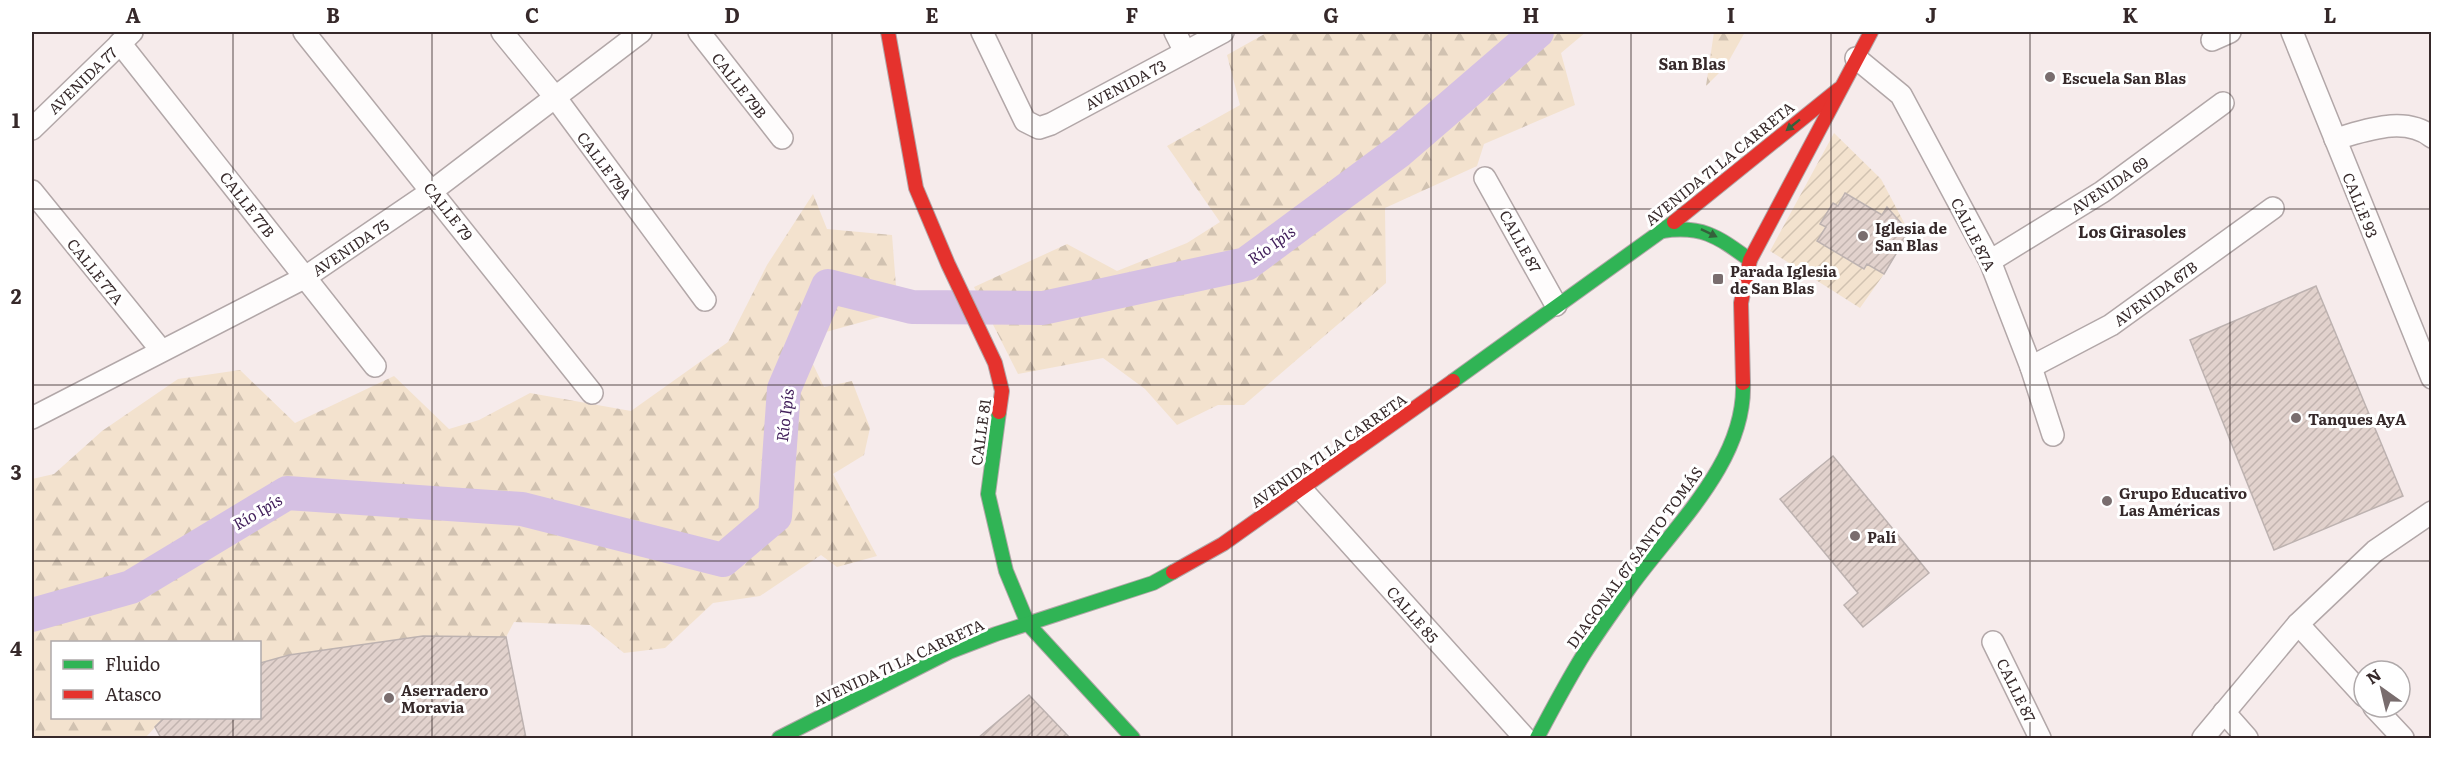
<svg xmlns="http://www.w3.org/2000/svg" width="2463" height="770" viewBox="0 0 2463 770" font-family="Literata,serif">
	<defs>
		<pattern id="forest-firs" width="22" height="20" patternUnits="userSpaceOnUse" patternTransform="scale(1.5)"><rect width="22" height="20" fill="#f3e2ce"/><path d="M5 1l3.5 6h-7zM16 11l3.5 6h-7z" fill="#d1c2b1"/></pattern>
		<pattern id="garden-furrows" width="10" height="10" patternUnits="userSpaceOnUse" patternTransform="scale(1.5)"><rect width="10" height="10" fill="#f3e2ce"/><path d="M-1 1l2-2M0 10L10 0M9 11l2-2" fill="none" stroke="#d1c2b1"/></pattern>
		<pattern id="building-hatch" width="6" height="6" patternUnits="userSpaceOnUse" patternTransform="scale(1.5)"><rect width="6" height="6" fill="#e2d2cd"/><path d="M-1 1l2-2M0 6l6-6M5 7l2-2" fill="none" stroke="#c2b4b0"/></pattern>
	</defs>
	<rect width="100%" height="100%" fill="#f6ebeb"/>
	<!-- forest -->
	<g fill="url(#forest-firs)">
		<polygon points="1268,32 1586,32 1561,53 1575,105 1484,144 1477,166 1385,208 1386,283 1244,405 1218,405 1177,425 1145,389 1103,358 1018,374 974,287 1067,244 1117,271 1187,243 1220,222 1167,146 1240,105 1227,55"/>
		<polygon points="1714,32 1745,32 1726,66 1706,86"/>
		<polygon points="813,194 827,229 892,235 898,312 815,335 809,356 824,387 852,381 870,428 864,455 833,474 877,556 837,567 821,555 760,596 713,603 665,648 624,653 590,625 514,622 506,637 289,655 260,663 260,642 52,642 52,718 164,718 145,738 32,738 32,479 54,474 102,431 178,379 240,370 295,423 394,376 449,429 479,420 530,393 631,411 728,342 767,265"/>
	</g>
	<!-- garden -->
	<polygon fill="url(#garden-furrows)" points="1834,133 1881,179 1909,232 1887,208 1882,215 1846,193 1838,206 1821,224 1826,227 1818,241 1863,269 1867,264 1884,274 1860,308 1770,251"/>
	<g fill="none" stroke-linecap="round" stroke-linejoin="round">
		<!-- river -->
		<polyline stroke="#d5c0e3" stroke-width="34" points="32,615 131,587 287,493 522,509 723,560 775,516 784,389 828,286 912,307 1043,308 1246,264 1399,151 1537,32"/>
	</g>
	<!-- building -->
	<g fill="url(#building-hatch)" stroke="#bdb2b0" stroke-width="1.5">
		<polygon points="1845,193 1882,215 1887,207 1909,232 1884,274 1867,264 1864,269 1817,241 1826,227 1820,224 1833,203 1838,206"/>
		<polygon points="2316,286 2403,496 2274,550 2190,340"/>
		<polygon points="1833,456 1929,573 1863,627 1844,605 1858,593 1780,499"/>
		<polygon points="423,636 506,637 526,738 161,738 155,727 164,718 260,718 260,663 289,655"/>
		<polygon points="1029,695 1070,738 978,738"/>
	</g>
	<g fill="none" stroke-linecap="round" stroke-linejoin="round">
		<!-- street casing -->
		<g stroke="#b2a7a8" stroke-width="24">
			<g id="street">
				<polyline points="304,32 592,393"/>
				<polyline points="502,32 555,97 705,300"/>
				<polyline points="699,32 782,138"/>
				<polyline points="982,32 1025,121 1039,128 1051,124 1223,32"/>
				<polyline points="1175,32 1185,52"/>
				<polyline points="2292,32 2432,378"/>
				<polyline points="2212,40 2230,32"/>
				<polyline points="120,43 375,366"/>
				<polyline points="1856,58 1901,95 1990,261 2031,367 2053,435"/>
				<polyline points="32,129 132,32"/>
				<path d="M2335 139C2365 131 2404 115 2432 137"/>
				<polyline points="1485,178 1556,305"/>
				<polyline points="32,191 161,350"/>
				<polyline points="1990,261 2102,192 2223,103"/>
				<polyline points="2031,367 2111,325 2273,208"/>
				<polyline points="32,418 304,278 432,191 641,32"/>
				<polyline points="1302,490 1525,738"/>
				<polyline points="2298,624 2364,696"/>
				<polyline points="1993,642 2040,738"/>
				<polyline points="2374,707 2403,738"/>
				<polyline points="2224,712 2247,738"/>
				<polyline points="2203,738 2298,624 2375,551 2432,512"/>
			</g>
		</g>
		<!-- fast casing -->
		<g stroke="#b2a7a8" stroke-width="16">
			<g id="fast">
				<path d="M1662 231C1703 225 1718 237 1750 260"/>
				<polyline points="1453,381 1674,222"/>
				<polyline points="999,412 988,494 1006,571 1028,624 1133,738"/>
				<polyline points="779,738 949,652 996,634 1153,583 1173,572"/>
				<path d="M1537 738C1552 710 1567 681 1584 654 1598 632 1613 611 1628 590 1671 529 1746 463 1743 383"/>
			</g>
		</g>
		<!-- jam casing -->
		<g stroke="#b2a7a8" stroke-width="16">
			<g id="jam">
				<polyline points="888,32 916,188 948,264 995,363 1002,391 999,412"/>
				<polyline points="1674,222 1839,89"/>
				<polyline points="1743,383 1741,303 1750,260 1871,32"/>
				<polyline points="1173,572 1223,544 1453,381"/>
			</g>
		</g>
		<!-- street -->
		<use href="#street" stroke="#fefcfc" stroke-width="21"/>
		<!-- fast -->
		<use href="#fast" stroke="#30b455" stroke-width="14"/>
		<!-- jam -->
		<use href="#jam" stroke="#e5322d" stroke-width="14"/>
	</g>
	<!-- one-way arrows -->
	<defs><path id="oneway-solid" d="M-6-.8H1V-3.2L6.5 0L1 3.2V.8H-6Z" transform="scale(1.5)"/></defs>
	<g fill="#34613b">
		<use href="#oneway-solid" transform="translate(1793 125) rotate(141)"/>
		<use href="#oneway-solid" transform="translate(1709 233) rotate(26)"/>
	</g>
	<!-- grid -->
	<path fill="none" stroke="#36292a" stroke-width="1.5" stroke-opacity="0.55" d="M233 32V642M432 32V738M632 32V738M832 32V738M1032 32V738M1232 32V738M1431 32V738M1631 32V738M1831 32V738M2030 32V738M2230 32V738M32 209H2432M32 385H2432M32 561H2432M233 718V738"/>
	<!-- markers -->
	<g fill="#796d6e" stroke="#fff" stroke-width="2">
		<circle cx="2050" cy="77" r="6"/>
		<circle cx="1863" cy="236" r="6"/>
		<rect x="1712" y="273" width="12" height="12" rx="3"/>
		<circle cx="2296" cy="418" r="6"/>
		<circle cx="2107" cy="501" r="6"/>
		<circle cx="1855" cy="536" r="6"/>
		<circle cx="389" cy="698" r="6"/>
	</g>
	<g text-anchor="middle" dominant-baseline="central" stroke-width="6" stroke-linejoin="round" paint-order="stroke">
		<!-- poi labels -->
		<g font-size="15" font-weight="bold" fill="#36292a" stroke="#fff" text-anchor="start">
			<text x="2062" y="77">Escuela San Blas</text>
			<text x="1875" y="227">Iglesia de<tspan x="1875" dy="17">San Blas</tspan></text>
			<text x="1730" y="270">Parada Iglesia<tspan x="1730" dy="17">de San Blas</tspan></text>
			<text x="2308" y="418">Tanques AyA</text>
			<text x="2119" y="492">Grupo Educativo<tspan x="2119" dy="17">Las Américas</tspan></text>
			<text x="1867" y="536">Palí</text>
			<text x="401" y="689">Aserradero<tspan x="401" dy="17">Moravia</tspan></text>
		</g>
		<!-- street labels -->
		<g font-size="15" fill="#36292a" stroke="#fff">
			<text transform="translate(82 80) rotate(-44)">AVENIDA 77</text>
			<text transform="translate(1125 84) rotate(-28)">AVENIDA 73</text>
			<text transform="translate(740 85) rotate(52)">CALLE 79B</text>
			<text transform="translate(1719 163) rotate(-39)">AVENIDA 71 LA CARRETA</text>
			<text transform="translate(605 165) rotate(53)">CALLE 79A</text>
			<text transform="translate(2109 185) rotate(-34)">AVENIDA 69</text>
			<text transform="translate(248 204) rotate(52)">CALLE 77B</text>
			<text transform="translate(2361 205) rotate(68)">CALLE 93</text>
			<text transform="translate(449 211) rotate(52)">CALLE 79</text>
			<text transform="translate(1974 234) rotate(63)">CALLE 87A</text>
			<text transform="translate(1521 241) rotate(61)">CALLE 87</text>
			<text transform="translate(350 247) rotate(-34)">AVENIDA 75</text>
			<text transform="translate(96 271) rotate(51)">CALLE 77A</text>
			<text transform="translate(2155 293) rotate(-36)">AVENIDA 67B</text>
			<text transform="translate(980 432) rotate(-82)">CALLE 81</text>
			<text transform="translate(1328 450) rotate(-35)">AVENIDA 71 LA CARRETA</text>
			<text transform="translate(1634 557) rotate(-54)">DIAGONAL 67 SANTO TOMÁS</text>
			<text transform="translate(1413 614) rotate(49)">CALLE 85</text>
			<text transform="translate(898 662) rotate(-25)">AVENIDA 71 LA CARRETA</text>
			<text transform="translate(2017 690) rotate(64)">CALLE 87</text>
		</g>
		<!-- neighbourhood labels -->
		<g font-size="16" font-weight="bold" fill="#36292a" stroke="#fff">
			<text x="1692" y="63">San Blas</text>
			<text x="2132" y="231">Los Girasoles</text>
		</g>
		<!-- water labels -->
		<g font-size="16" font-style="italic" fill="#43215c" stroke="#fff">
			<text transform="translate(1271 244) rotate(-36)">Río Ipís</text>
			<text transform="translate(784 415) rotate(-83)">Río Ipís</text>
			<text transform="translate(257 511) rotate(-31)">Río Ipís</text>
		</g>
	</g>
	<!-- border -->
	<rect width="2463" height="770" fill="none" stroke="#ffffff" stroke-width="66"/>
	<!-- legend -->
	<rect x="51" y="641" width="210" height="78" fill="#ffffff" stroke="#afa9aa" stroke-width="1.5"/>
	<rect x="63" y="660" width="30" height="9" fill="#30b455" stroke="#afa9aa" stroke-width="1.5"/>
	<text x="105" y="671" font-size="18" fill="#36292a">Fluido</text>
	<rect x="63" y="690" width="30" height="9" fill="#e5322d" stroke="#afa9aa" stroke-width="1.5"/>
	<text x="105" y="701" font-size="18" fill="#36292a">Atasco</text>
	<!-- north arrow -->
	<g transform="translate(2382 689) rotate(326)"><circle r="28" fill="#ffffff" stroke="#afa9aa" stroke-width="1.5"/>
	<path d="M0-4.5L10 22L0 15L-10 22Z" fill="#796d6e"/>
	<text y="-9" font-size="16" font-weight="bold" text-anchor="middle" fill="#36292a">N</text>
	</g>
	<rect x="33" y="33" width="2397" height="704" fill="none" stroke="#36292a" stroke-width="2"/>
	<g font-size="20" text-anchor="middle" font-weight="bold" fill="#36292a">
		<text x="133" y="23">A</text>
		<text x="333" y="23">B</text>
		<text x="532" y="23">C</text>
		<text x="732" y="23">D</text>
		<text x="932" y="23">E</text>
		<text x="1132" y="23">F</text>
		<text x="1331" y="23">G</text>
		<text x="1531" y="23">H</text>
		<text x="1731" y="23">I</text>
		<text x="1931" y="23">J</text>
		<text x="2130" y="23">K</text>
		<text x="2330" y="23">L</text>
		<text x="16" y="128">1</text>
		<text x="16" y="304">2</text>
		<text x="16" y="480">3</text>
		<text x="16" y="656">4</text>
	</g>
</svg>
